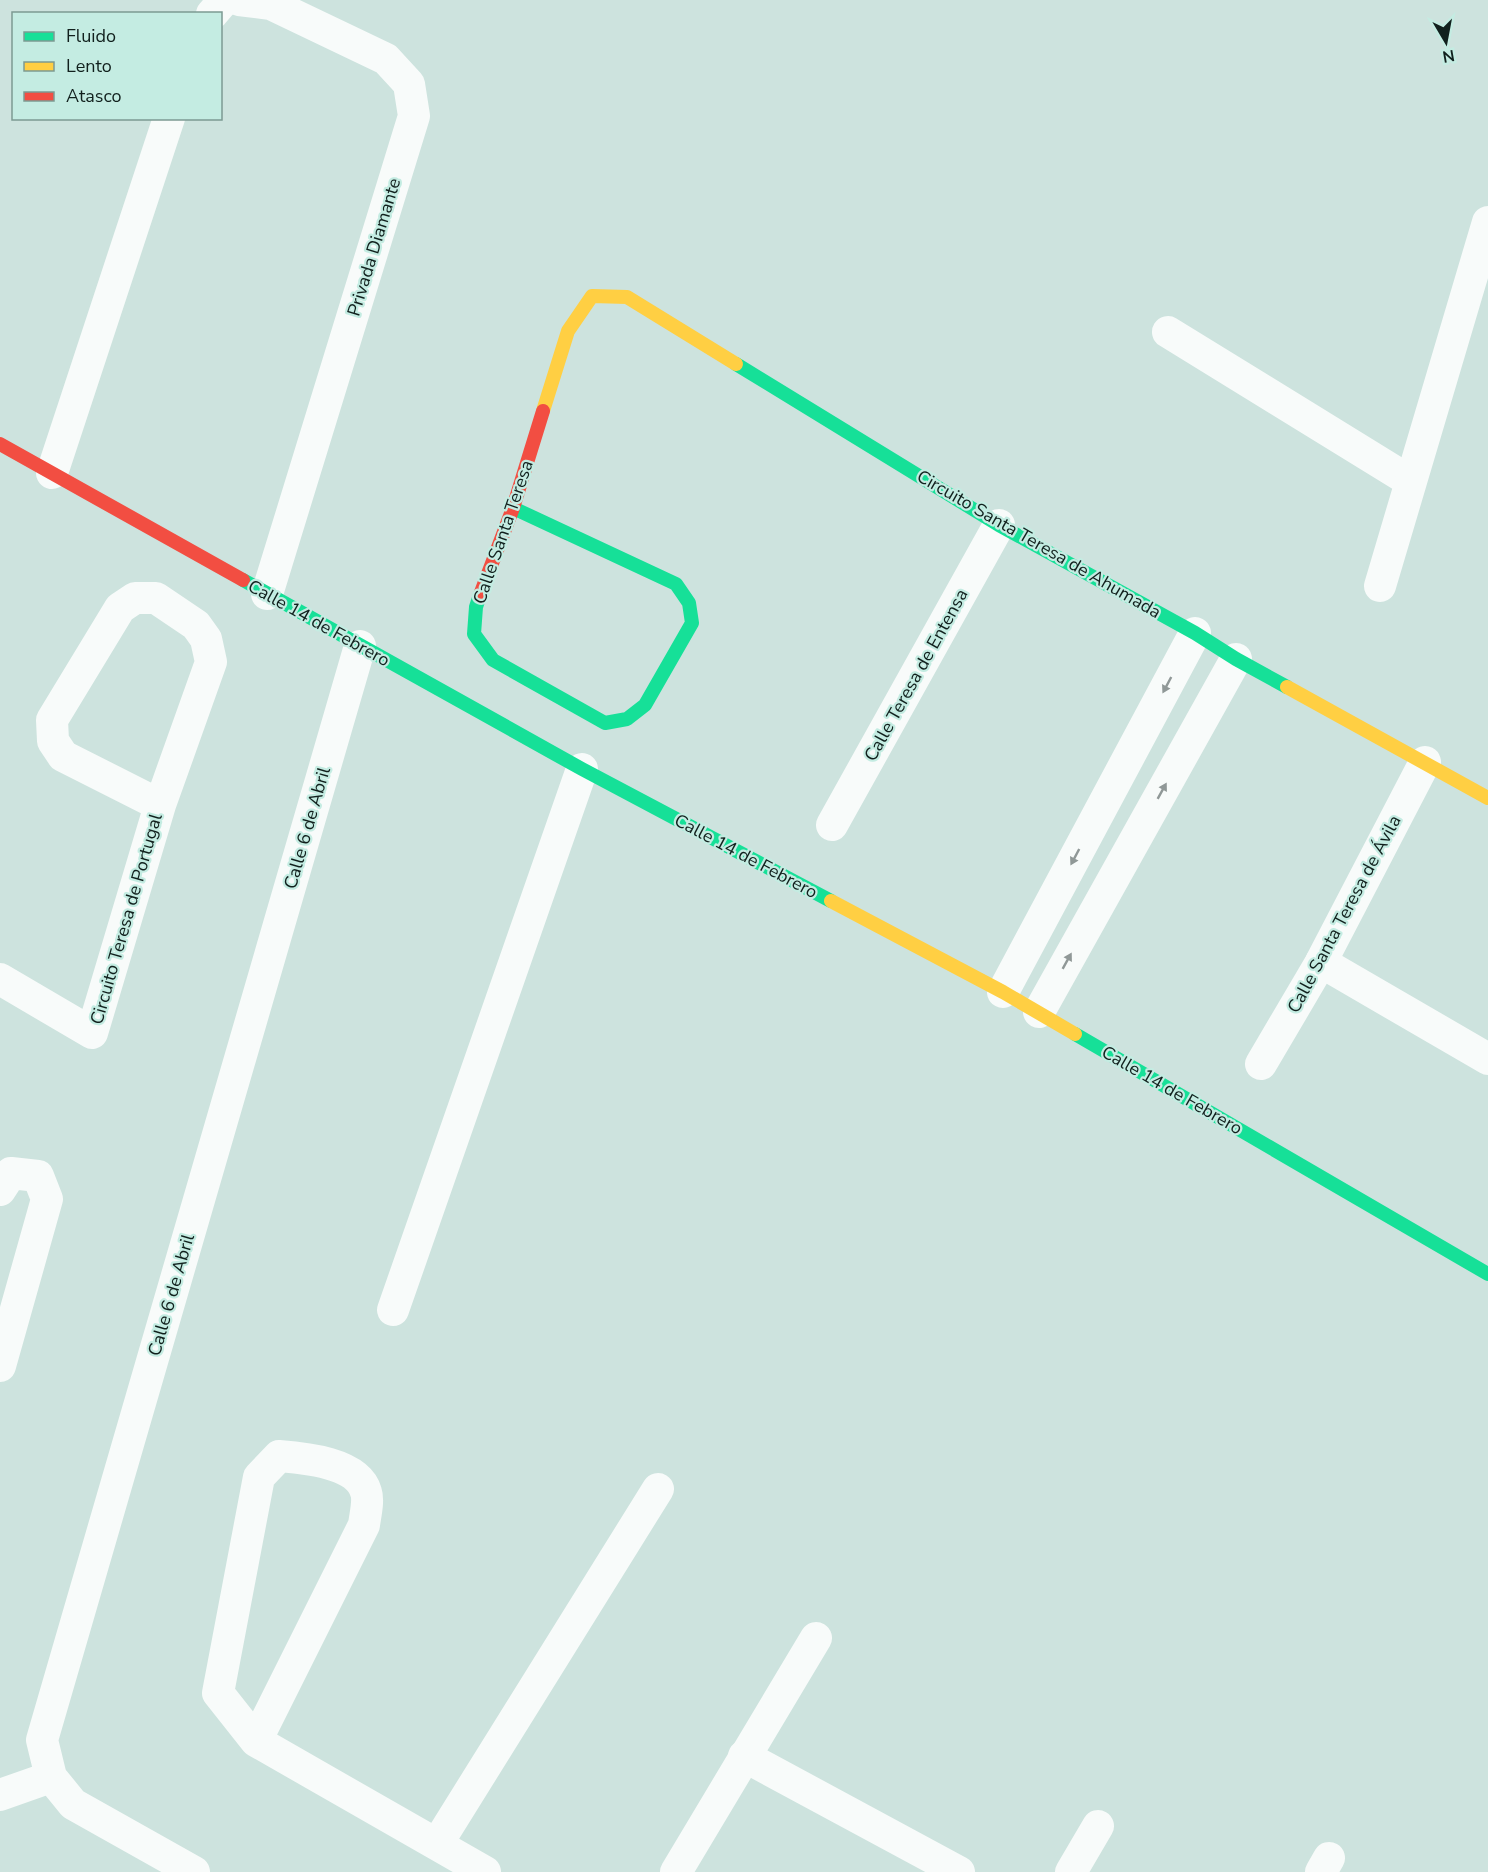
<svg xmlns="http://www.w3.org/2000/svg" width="1488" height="1872" viewBox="0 0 1488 1872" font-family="'Nunito Sans',sans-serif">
	<rect width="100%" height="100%" fill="#cde3de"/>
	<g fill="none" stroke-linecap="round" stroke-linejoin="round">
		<!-- street -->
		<g stroke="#f8fbfa" stroke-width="32">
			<polyline points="239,0 271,4 386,59 409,84 414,116 267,594"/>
			<polyline points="212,14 224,0"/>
			<polyline points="1168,332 1410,481"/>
			<polyline points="52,473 169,118"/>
			<polyline points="1380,586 1488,222"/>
			<polyline points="832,825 999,525"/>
			<polyline points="1321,962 1488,1059"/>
			<polyline points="0,979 92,1033 160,805 211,662 206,639 196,625 156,598 135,598 120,608 52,720 53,741 63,756 160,805"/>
			<polyline points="1003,992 1195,633"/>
			<polyline points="1039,1012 1236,659"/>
			<polyline points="1261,1064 1321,962 1425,762"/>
			<polyline points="0,1190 11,1173 38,1176 47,1199 0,1366"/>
			<polyline points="393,1310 582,769"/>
			<path d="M256 1741 364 1525C365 1516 369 1501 366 1492 358 1463 305 1458 279 1456L259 1477 218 1693 256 1741 485 1872"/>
			<polyline points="744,1756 959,1872"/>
			<polyline points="0,1795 51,1777"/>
			<polyline points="437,1844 658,1489"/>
			<polyline points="194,1872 73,1804 51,1777 42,1740 360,646"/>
			<polyline points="676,1872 816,1638"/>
			<polyline points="1071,1872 1098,1826"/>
			<polyline points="1321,1872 1329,1858"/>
		</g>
		<!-- fast -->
		<g stroke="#16e098" stroke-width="14">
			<polyline points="736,364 999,525 1195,633 1236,659 1287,687"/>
			<polyline points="243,580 582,769 831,901"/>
			<polyline points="480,595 476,607 474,634 493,660 605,723 627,719 645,705 692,623 689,603 676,584 513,508"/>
			<polyline points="1075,1034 1488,1274"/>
		</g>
		<!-- slow -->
		<g stroke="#ffcf43" stroke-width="14">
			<polyline points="543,411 568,331 592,296 627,297 736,364"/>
			<polyline points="1287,687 1488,798"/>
			<polyline points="831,901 1003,992 1075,1034"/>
		</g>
		<!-- jam -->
		<g stroke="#f24e42" stroke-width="14">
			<polyline points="0,444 243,580"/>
			<polyline points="480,595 513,508 543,411"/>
		</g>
	</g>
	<!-- one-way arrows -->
	<defs><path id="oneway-solid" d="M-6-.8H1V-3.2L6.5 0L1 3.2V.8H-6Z" transform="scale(1.5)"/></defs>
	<g fill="#909897">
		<use href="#oneway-solid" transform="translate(1167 685) rotate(118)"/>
		<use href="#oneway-solid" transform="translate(1162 791) rotate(-61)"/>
		<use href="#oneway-solid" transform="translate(1075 857) rotate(118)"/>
		<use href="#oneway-solid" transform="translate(1067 961) rotate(-61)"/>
	</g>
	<g text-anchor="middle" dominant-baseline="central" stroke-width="4.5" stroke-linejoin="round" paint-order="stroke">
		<!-- street labels -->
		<g font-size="18" fill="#11201d" stroke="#c4ece2">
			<text transform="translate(374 247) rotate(-73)">Privada Diamante</text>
			<text transform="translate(503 532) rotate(-71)">Calle Santa Teresa</text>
			<text transform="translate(1039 544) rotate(30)">Circuito Santa Teresa de Ahumada</text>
			<text transform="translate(319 623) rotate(29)">Calle 14 de Febrero</text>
			<text transform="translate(916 675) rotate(-61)">Calle Teresa de Entensa</text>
			<text transform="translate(307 828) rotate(-74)">Calle 6 de Abril</text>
			<text transform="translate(746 856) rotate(28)">Calle 14 de Febrero</text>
			<text transform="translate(1344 914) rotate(-62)">Calle Santa Teresa de Ávila</text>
			<text transform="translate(126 919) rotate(-74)">Circuito Teresa de Portugal</text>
			<text transform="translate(1172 1090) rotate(30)">Calle 14 de Febrero</text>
			<text transform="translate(171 1295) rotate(-74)">Calle 6 de Abril</text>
		</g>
	</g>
	<!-- legend -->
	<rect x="12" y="12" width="210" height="108" fill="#c4ece2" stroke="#7c9a93" stroke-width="1.5"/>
	<rect x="24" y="32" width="30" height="9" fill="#16e098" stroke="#7c9a93" stroke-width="1.5"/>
	<text x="66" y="42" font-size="18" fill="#11201d">Fluido</text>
	<rect x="24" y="62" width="30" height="9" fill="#ffcf43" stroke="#7c9a93" stroke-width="1.5"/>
	<text x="66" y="72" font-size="18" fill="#11201d">Lento</text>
	<rect x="24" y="92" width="30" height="9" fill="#f24e42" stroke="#7c9a93" stroke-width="1.5"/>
	<text x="66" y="102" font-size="18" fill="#11201d">Atasco</text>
	<!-- north arrow -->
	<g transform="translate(1446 42) rotate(170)" stroke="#c4ece2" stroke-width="4.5" paint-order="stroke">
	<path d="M0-4.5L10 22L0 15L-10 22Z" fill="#11201d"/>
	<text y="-9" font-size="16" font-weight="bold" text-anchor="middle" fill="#11201d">N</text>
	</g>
</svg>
